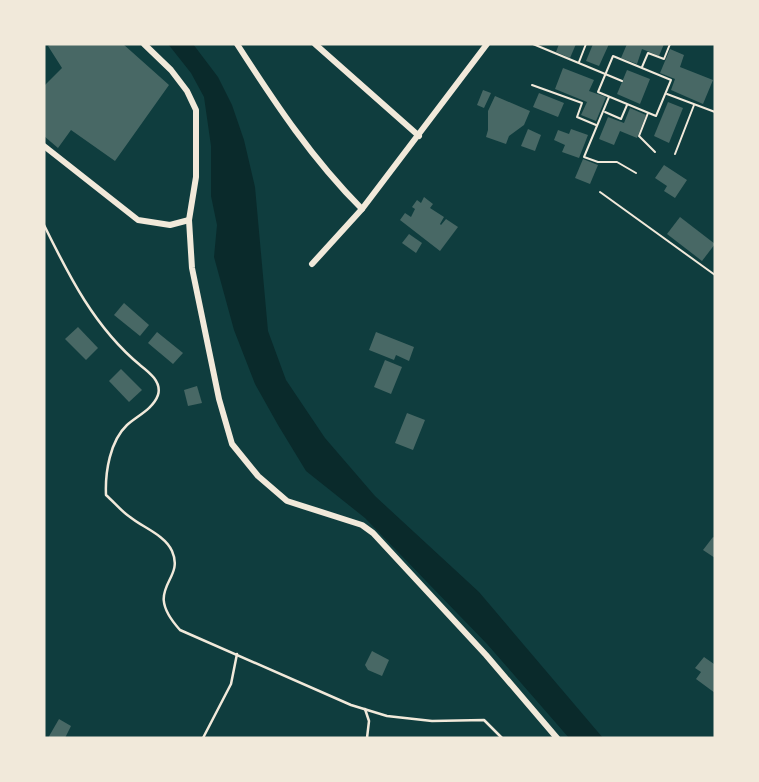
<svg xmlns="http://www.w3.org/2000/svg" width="759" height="782" viewBox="0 0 759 782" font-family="Karla,sans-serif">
	<rect width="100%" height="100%" fill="#0f3d3e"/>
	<!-- water -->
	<polygon fill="#0a2a2b" points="168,44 193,44 218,77 232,105 244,140 255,187 268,331 286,380 325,438 375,496 479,592 603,738 569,738 487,644 365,518 306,471 278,425 255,384 234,330 214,257 217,225 211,196 211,146 204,97 191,73"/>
	<!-- building -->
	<g fill="#486865">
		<polygon points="51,44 123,44 169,85 115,161 71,130 58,148 44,136 44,86 62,68 48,46"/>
		<polygon points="559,44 576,44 570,58 556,52"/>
		<polygon points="593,44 609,44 599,66 586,61"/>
		<polygon points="627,44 664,44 659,56 642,49 637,64 621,58"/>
		<polygon points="670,49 684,55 680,67 713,80 703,104 671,90 675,79 660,73"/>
		<polygon points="563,68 594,80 589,91 606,97 596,121 581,115 587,102 555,89"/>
		<polygon points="627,70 650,79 640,104 617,94"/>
		<polygon points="483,90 491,93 484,108 477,105"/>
		<polygon points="539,93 564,103 558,117 533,107"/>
		<polygon points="495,96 530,111 524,125 509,136 506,144 486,137 488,130 488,111"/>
		<polygon points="668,102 683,108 669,143 654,136"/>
		<polygon points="630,108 646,115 637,138 620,131 614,145 599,139 608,117 624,123"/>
		<polygon points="528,129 541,135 535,151 521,146"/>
		<polygon points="571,129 588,135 579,158 562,152 565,145 554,140 558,130 569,134"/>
		<polygon points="583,159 598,165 590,184 575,178"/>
		<polygon points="664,165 687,180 675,198 664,191 667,186 655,178"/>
		<polygon points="424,197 433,204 430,208 444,217 440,224 441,225 446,219 458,227 440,251 400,220 405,213 411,217 415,209 412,207 417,200 421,203"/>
		<polygon points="680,217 715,244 702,261 667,234"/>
		<polygon points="409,234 422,243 416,253 402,243"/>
		<polygon points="124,303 149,325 140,336 114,315"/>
		<polygon points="78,327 98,348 86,360 65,339"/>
		<polygon points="157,332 183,353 173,364 148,343"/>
		<polygon points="376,332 414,347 409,361 396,355 394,360 369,350"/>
		<polygon points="385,360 402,367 391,394 374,387"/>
		<polygon points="121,369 142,390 129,402 109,381"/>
		<polygon points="197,386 202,403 188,406 184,390"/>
		<polygon points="407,413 425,420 413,450 395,443"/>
		<polygon points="713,537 715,538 715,558 703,550"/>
		<polygon points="372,651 389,660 382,676 368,670 365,665"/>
		<polygon points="704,657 714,664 715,662 715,693 696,679 701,672 695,668"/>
		<polygon points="59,719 71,726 65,738 48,738"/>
	</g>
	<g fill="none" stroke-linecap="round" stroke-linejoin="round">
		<!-- path -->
		<g stroke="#f1e9da" stroke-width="2">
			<polyline points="533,44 622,81"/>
			<polygon points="613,56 671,80 656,116 598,92"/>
			<polyline points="579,62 586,44"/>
			<polyline points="642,67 648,53 664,59 670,44"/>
			<polyline points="532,85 582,103 577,117 596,125"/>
			<polyline points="667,94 715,112"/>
			<polyline points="609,97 584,157 598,162 617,162 636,173"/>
			<polyline points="605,112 621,119 627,105"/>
			<polyline points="648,113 639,136 655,152"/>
			<polyline points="675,154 694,105"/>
			<polyline points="600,192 715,275"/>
		</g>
		<!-- service -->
		<g stroke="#f1e9da" stroke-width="2.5">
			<path d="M44 225C69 276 95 328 140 365 149 372 162 382 158 395 153 409 137 416 127 425 110 441 105 472 106 495 114 502 121 511 130 517 142 527 165 535 172 551 186 582 141 587 180 630L351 705 387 716 432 721 484 720 502 738"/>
			<polyline points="365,709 369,721 367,738"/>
			<polyline points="203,738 231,684 237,654"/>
		</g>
		<!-- minor -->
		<g stroke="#f1e9da" stroke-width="6">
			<polyline points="144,44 171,70 187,91 196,110 196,177 189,220 192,268 219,399 232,444 258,476 287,501 362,525 373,533 486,655 557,738"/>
			<path d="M237 44C275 103 312 159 362 209"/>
			<polyline points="315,44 419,136"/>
			<polyline points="44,146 138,220 170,225 189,220"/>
			<polyline points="312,264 362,209 487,44"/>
		</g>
	</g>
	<!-- border -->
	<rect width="759" height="782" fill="none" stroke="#f1e9da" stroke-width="91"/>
</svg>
